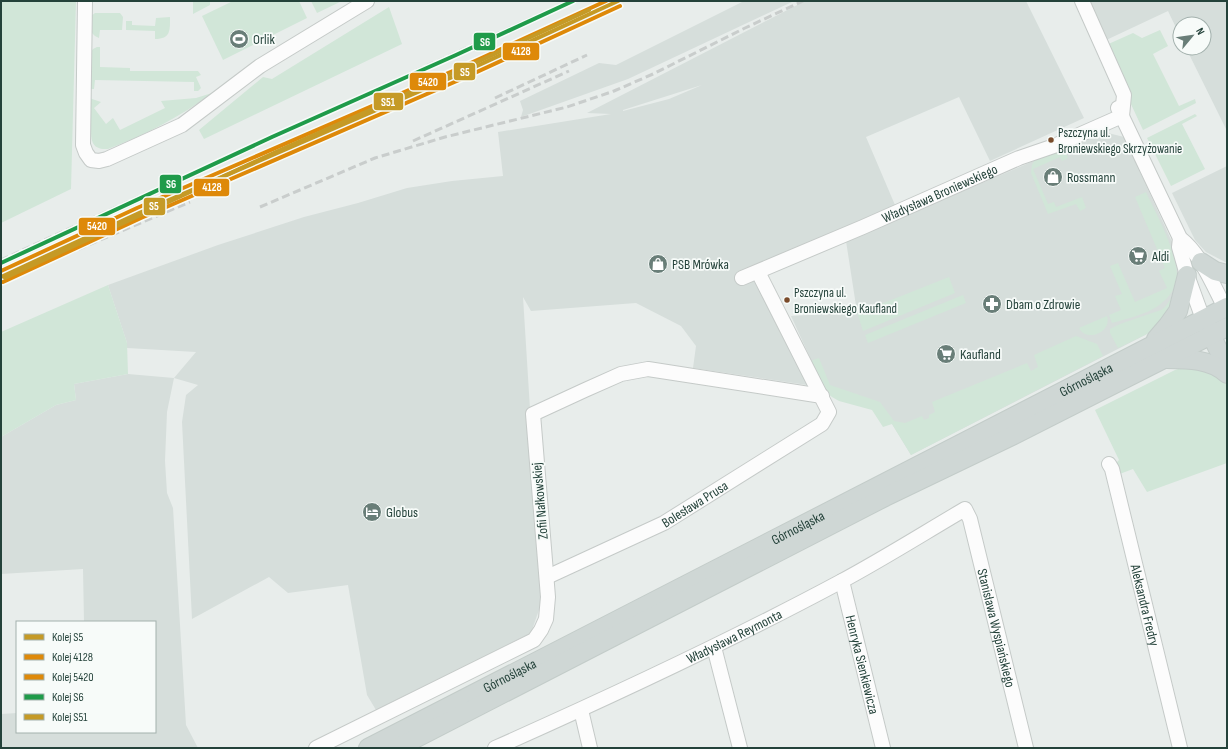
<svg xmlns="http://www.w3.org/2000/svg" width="1228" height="749" viewBox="0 0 1228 749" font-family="'Sofia Sans Condensed',sans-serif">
	<rect width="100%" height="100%" fill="#e8edeb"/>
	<!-- built -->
	<g fill="#d6dedb" fill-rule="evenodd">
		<polygon points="744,1 794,1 628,79 521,117 523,110 520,101 599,63 616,65"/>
		<path d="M805 1H1026L1084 118 990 161 959 97 866 137 895 205 748 269 807 385 693 368 696 346 681 326 636 303 531 311 523 297 542 601 531 633 376 710 367 695 348 585 288 593 269 577 192 619 182 422 186 395 198 385 174 378 167 412 165 461 167 493 173 508 186 725 198 748H1V714L17 713V732H155V622H84L83 569 1 574V437L56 405 76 400 74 384 128 374 174 378 196 352 127 348V343L108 285 218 245 304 217 358 203 407 188 452 181 503 176 498 132 611 114 587 113ZM702 85 669 99 623 111V110Z"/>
		<polygon points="1086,1 1227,1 1227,131 1186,48 1204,48 1204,24 1180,24 1180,36 1168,11 1102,42"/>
		<polygon points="1108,133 1124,137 1173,244 1180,270 1181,288 1151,332 911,455 892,424 877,404 824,388 791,316 857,312 846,241 1090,137"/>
		<polygon points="1227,166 1227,263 1206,252 1195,240 1172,193"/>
	</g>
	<!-- green -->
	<g fill="#d1e6d8">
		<polygon points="1,1 76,1 71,189 1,223"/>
		<polygon points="193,1 210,1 210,5 193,14"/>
		<polygon points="233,1 299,1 307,18 223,60 202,16"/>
		<polygon points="311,1 342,1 317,13"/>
		<polygon points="389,7 402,44 204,139 199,130 263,77 272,79"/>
		<polygon points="95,13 120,13 123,17 122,30 100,30 99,38 95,36 90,31 91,16"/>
		<path d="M170 17C170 30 171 39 155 39V31L126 30V21H132V25L155 26 156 18Z"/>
		<polygon points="1160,30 1168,46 1153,54 1179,106 1195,99 1196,103 1143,130 1104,46 1133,33 1142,38"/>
		<polygon points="97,47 100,47 100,67 130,68 130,71 198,71 201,75 196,77 201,88 198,91 194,91 194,82 95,80 94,89 89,89 90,53 93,49"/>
		<path d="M212 93C180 117 145 135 108 149 91 150 91 140 91 127H88L89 98 101 102 94 108 106 124 113 118 120 130 165 108 161 101 196 98Z"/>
		<polygon points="1195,114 1197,116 1182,124 1205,169 1171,186 1147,138"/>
		<polygon points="1062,149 1066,153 1068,158 1062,161 1060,157 1033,169 1048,204 1054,202 1056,207 1082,197 1086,208 1080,211 1076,204 1048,214 1031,173 1032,165 1034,161"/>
		<path d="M1146 192C1157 216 1176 249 1177 275 1178 287 1167 300 1158 306 1147 314 1126 319 1112 323L1109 315 1121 310 1115 296 1122 294 1110 266 1118 263 1135 302 1167 288 1159 271 1165 268 1135 197Z"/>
		<polygon points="949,277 955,293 863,331 857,312 864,312 876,306"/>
		<polygon points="108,285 127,343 128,374 74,384 76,400 56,405 1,437 1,332"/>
		<polygon points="1176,292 1177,303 1151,332 1118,348 1110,333 1110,329 1120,324 1161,310 1165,307"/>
		<polygon points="963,295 966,303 868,343 865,335"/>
		<path d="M1107 316C1112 332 1087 343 1079 328Z"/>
		<polygon points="1076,336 1097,344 1103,356 911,455 892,424 883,427 872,410 839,401 832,397 824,391 810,363 813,360 819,358 830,385 880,402 894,421 905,423 922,416 924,420 929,418 929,415 935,412 932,402 1027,363 1031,371 1038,367 1034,355"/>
		<path d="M1187 366C1201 369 1217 373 1227 383V463L1147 492 1133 469 1117 475 1115 464 1119 460 1095 410 1175 370Z"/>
	</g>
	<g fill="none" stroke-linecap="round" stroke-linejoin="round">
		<!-- minor casing -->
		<g stroke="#c5cac8" stroke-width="16">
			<g id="minor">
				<polyline points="85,1 83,145 86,153 91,160 99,161 107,159 182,125 260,66 367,1"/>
				<polyline points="1082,1 1124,95 1122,116"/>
				<path d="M1118 108 1180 238C1201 254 1213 285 1225 308"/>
				<polyline points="1180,238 1179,247 1187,275 1203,319"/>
				<path id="s1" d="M742 278 863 227 1019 158 1054 146 1122 116"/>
				<path id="s2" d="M1109 464 1112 469 1180 748"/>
				<path id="s3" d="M547 577 664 523 822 424 829 412 758 272"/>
				<path id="s4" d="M842 581 883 748"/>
				<polyline points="714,647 740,748"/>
				<polyline points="581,710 590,748"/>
				<polyline points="316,748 534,640 541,630 546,619 548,597 533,414 585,390 621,374 648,369 822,396"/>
				<path id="s5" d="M495 748C612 696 728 642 840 582 883 559 924 533 965 509L970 519 1026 748"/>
			</g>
		</g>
		<!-- major casing -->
		<g stroke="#c3ccc9" stroke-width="20">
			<g id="major">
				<polyline points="1201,262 1215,271 1227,274"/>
				<polyline points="1206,325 1227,367"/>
				<polyline points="1156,339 1168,325 1178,311 1187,275"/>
				<path d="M1167 359C1188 359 1211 359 1227 374"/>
				<path id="s6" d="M368 748 1227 307"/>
				<polyline points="397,748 885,497 1012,436 1227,327"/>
			</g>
		</g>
		<!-- minor -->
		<use href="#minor" stroke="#fcfcfc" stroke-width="14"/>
		<!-- major -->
		<use href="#major" stroke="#cfd7d5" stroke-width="18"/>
		<!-- rail -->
		<g stroke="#c9cdcc" stroke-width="3" stroke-dasharray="8 4" stroke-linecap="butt">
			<polyline points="495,98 587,55"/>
			<polyline points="413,141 569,71"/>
			<polyline points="260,207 375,158 445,137 567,107 614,91 653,74 745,28 803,1"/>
			<polyline points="1,260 271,136 455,53 569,1"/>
			<polyline points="1,282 190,202"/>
		</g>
		<!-- rail-1 casing -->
		<g stroke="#f7fbf9" stroke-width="7">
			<polyline id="rail-1" points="1,277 139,213 464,72 618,1"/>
		</g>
		<!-- rail-2 casing -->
		<g stroke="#f7fbf9" stroke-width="7">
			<polyline id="rail-2" points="3,282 141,218 466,77 620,6"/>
		</g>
		<!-- rail-3 casing -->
		<g stroke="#f7fbf9" stroke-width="7">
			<polyline id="rail-3" points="1,271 137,208 462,67 606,1"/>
		</g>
		<!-- rail-4 casing -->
		<g stroke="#f7fbf9" stroke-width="7">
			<polyline id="rail-4" points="1,263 272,137 456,55 573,1"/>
		</g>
		<!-- rail-5 casing -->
		<g stroke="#f7fbf9" stroke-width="7">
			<polyline id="rail-5" points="5,278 278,151 462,69 589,10"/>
		</g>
		<!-- rail-1 -->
		<use href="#rail-1" stroke="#c59a26" stroke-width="4"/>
		<!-- rail-2 -->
		<use href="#rail-2" stroke="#de8909" stroke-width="4"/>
		<!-- rail-3 -->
		<use href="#rail-3" stroke="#de8909" stroke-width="4"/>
		<!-- rail-4 -->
		<use href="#rail-4" stroke="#1f9b4a" stroke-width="4"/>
		<!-- rail-5 -->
		<use href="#rail-5" stroke="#c59a26" stroke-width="4"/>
	</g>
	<!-- icons -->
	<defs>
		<g id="stadium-disc" transform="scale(1)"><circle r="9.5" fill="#697e78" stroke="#f7fbf9"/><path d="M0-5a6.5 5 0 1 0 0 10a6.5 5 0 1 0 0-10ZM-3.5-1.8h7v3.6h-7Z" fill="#fff"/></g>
		<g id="shop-disc" transform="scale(1)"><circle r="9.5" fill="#697e78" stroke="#f7fbf9"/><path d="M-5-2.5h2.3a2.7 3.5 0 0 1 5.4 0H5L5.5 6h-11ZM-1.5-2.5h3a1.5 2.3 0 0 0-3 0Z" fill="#fff"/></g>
		<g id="supermarket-disc" transform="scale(1)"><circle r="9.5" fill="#697e78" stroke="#f7fbf9"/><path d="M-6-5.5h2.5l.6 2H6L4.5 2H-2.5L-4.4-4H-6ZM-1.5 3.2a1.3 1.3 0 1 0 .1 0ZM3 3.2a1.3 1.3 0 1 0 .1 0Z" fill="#fff"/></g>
		<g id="pharmacy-disc" transform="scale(1)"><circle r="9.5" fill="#697e78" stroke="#f7fbf9"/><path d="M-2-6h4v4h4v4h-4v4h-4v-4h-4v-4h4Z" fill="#fff"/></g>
		<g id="hotel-disc" transform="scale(1)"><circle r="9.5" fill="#697e78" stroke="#f7fbf9"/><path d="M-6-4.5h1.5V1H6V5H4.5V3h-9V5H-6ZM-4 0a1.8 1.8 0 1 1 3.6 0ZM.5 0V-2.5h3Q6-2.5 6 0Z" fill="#fff"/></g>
	</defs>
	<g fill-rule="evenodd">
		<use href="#stadium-disc" x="239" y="39"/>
		<use href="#shop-disc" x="1053" y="177"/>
		<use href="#supermarket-disc" x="1138" y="256"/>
		<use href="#shop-disc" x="658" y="264"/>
		<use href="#pharmacy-disc" x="992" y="304"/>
		<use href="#supermarket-disc" x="946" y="354"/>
		<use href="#hotel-disc" x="372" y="512"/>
	</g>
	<!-- markers -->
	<g fill="#7a4b2a" stroke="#f7fbf9" stroke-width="1.5">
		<circle cx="1051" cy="140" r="3.5"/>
		<circle cx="787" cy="300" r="3.5"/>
	</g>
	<g text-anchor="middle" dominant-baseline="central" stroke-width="3.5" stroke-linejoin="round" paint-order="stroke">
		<!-- bus labels -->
		<g font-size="13" fill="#24423a" stroke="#f7fbf9" text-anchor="start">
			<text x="1058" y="133">Pszczyna ul.<tspan x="1058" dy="16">Broniewskiego Skrzyżowanie</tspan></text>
			<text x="794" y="293">Pszczyna ul.<tspan x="794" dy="16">Broniewskiego Kaufland</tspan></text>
		</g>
		<!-- poi labels -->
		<g font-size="14" fill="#24423a" stroke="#f7fbf9" text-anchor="start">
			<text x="253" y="39">Orlik</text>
			<text x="1067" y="177">Rossmann</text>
			<text x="1152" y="256">Aldi</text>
			<text x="672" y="264">PSB Mrówka</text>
			<text x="1006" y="304">Dbam o Zdrowie</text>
			<text x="960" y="354">Kaufland</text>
			<text x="386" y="512">Globus</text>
		</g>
		<!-- street labels -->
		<g font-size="14" fill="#24423a" stroke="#f7fbf9">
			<text stroke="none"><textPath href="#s1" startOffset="215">Władysława Broniewskiego</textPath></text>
			<text stroke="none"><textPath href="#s6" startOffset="807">Górnośląska</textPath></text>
			<text transform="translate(540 501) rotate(-95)">Zofii Nałkowskiej</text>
			<text stroke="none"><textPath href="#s3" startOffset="165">Bolesława Prusa</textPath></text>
			<text stroke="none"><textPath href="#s6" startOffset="483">Górnośląska</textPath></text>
			<text stroke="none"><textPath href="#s2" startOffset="146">Aleksandra Fredry</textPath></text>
			<text stroke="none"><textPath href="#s5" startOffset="651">Stanisława Wyspiańskiego</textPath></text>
			<text stroke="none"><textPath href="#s5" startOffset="264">Władysława Reymonta</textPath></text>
			<text stroke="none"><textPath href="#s4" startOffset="86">Henryka Sienkiewicza</textPath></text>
			<text stroke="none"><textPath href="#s6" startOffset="159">Górnośląska</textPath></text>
		</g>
	</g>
	<g stroke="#f7fbf9" stroke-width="1.5">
		<rect x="473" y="32" width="23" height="19" rx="4" fill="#1f9b4a"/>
		<rect x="502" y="42" width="38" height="19" rx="4" fill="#de8909"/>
		<rect x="453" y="62" width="23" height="19" rx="4" fill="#c59a26"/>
		<rect x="409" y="72" width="38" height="19" rx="4" fill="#de8909"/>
		<rect x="373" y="92" width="31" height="19" rx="4" fill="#c59a26"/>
		<rect x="159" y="174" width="23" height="20" rx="4" fill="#1f9b4a"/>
		<rect x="193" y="178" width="37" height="19" rx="4" fill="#de8909"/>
		<rect x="143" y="197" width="23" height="19" rx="4" fill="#c59a26"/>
		<rect x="78" y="217" width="38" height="19" rx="4" fill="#de8909"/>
	</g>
	<g font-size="11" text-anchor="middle" font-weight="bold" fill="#fff">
		<text x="485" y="46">S6</text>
		<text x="521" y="55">4128</text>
		<text x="465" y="76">S5</text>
		<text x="428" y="86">5420</text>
		<text x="388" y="106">S51</text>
		<text x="171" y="188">S6</text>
		<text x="212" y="191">4128</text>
		<text x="154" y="210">S5</text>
		<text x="97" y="230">5420</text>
	</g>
	<!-- border -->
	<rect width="1228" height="749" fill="none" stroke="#24423a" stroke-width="4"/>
	<!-- legend -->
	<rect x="16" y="621" width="140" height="112" fill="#f7fbf9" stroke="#a3b1ad"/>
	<rect x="24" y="634" width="20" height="6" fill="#c59a26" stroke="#a3b1ad"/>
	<text x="52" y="641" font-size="12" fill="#24423a">Kolej S5</text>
	<rect x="24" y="654" width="20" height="6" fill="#de8909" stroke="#a3b1ad"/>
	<text x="52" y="661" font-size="12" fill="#24423a">Kolej 4128</text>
	<rect x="24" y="674" width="20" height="6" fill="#de8909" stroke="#a3b1ad"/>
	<text x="52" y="681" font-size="12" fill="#24423a">Kolej 5420</text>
	<rect x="24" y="694" width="20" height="6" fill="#1f9b4a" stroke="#a3b1ad"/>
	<text x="52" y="701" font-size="12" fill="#24423a">Kolej S6</text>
	<rect x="24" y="714" width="20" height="6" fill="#c59a26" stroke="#a3b1ad"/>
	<text x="52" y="721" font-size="12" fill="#24423a">Kolej S51</text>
	<!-- north arrow -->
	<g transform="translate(1192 36) rotate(61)"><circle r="19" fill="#f7fbf9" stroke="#a3b1ad"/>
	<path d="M0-3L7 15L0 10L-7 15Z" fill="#697e78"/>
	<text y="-6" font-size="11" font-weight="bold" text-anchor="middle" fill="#24423a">N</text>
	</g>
</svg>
